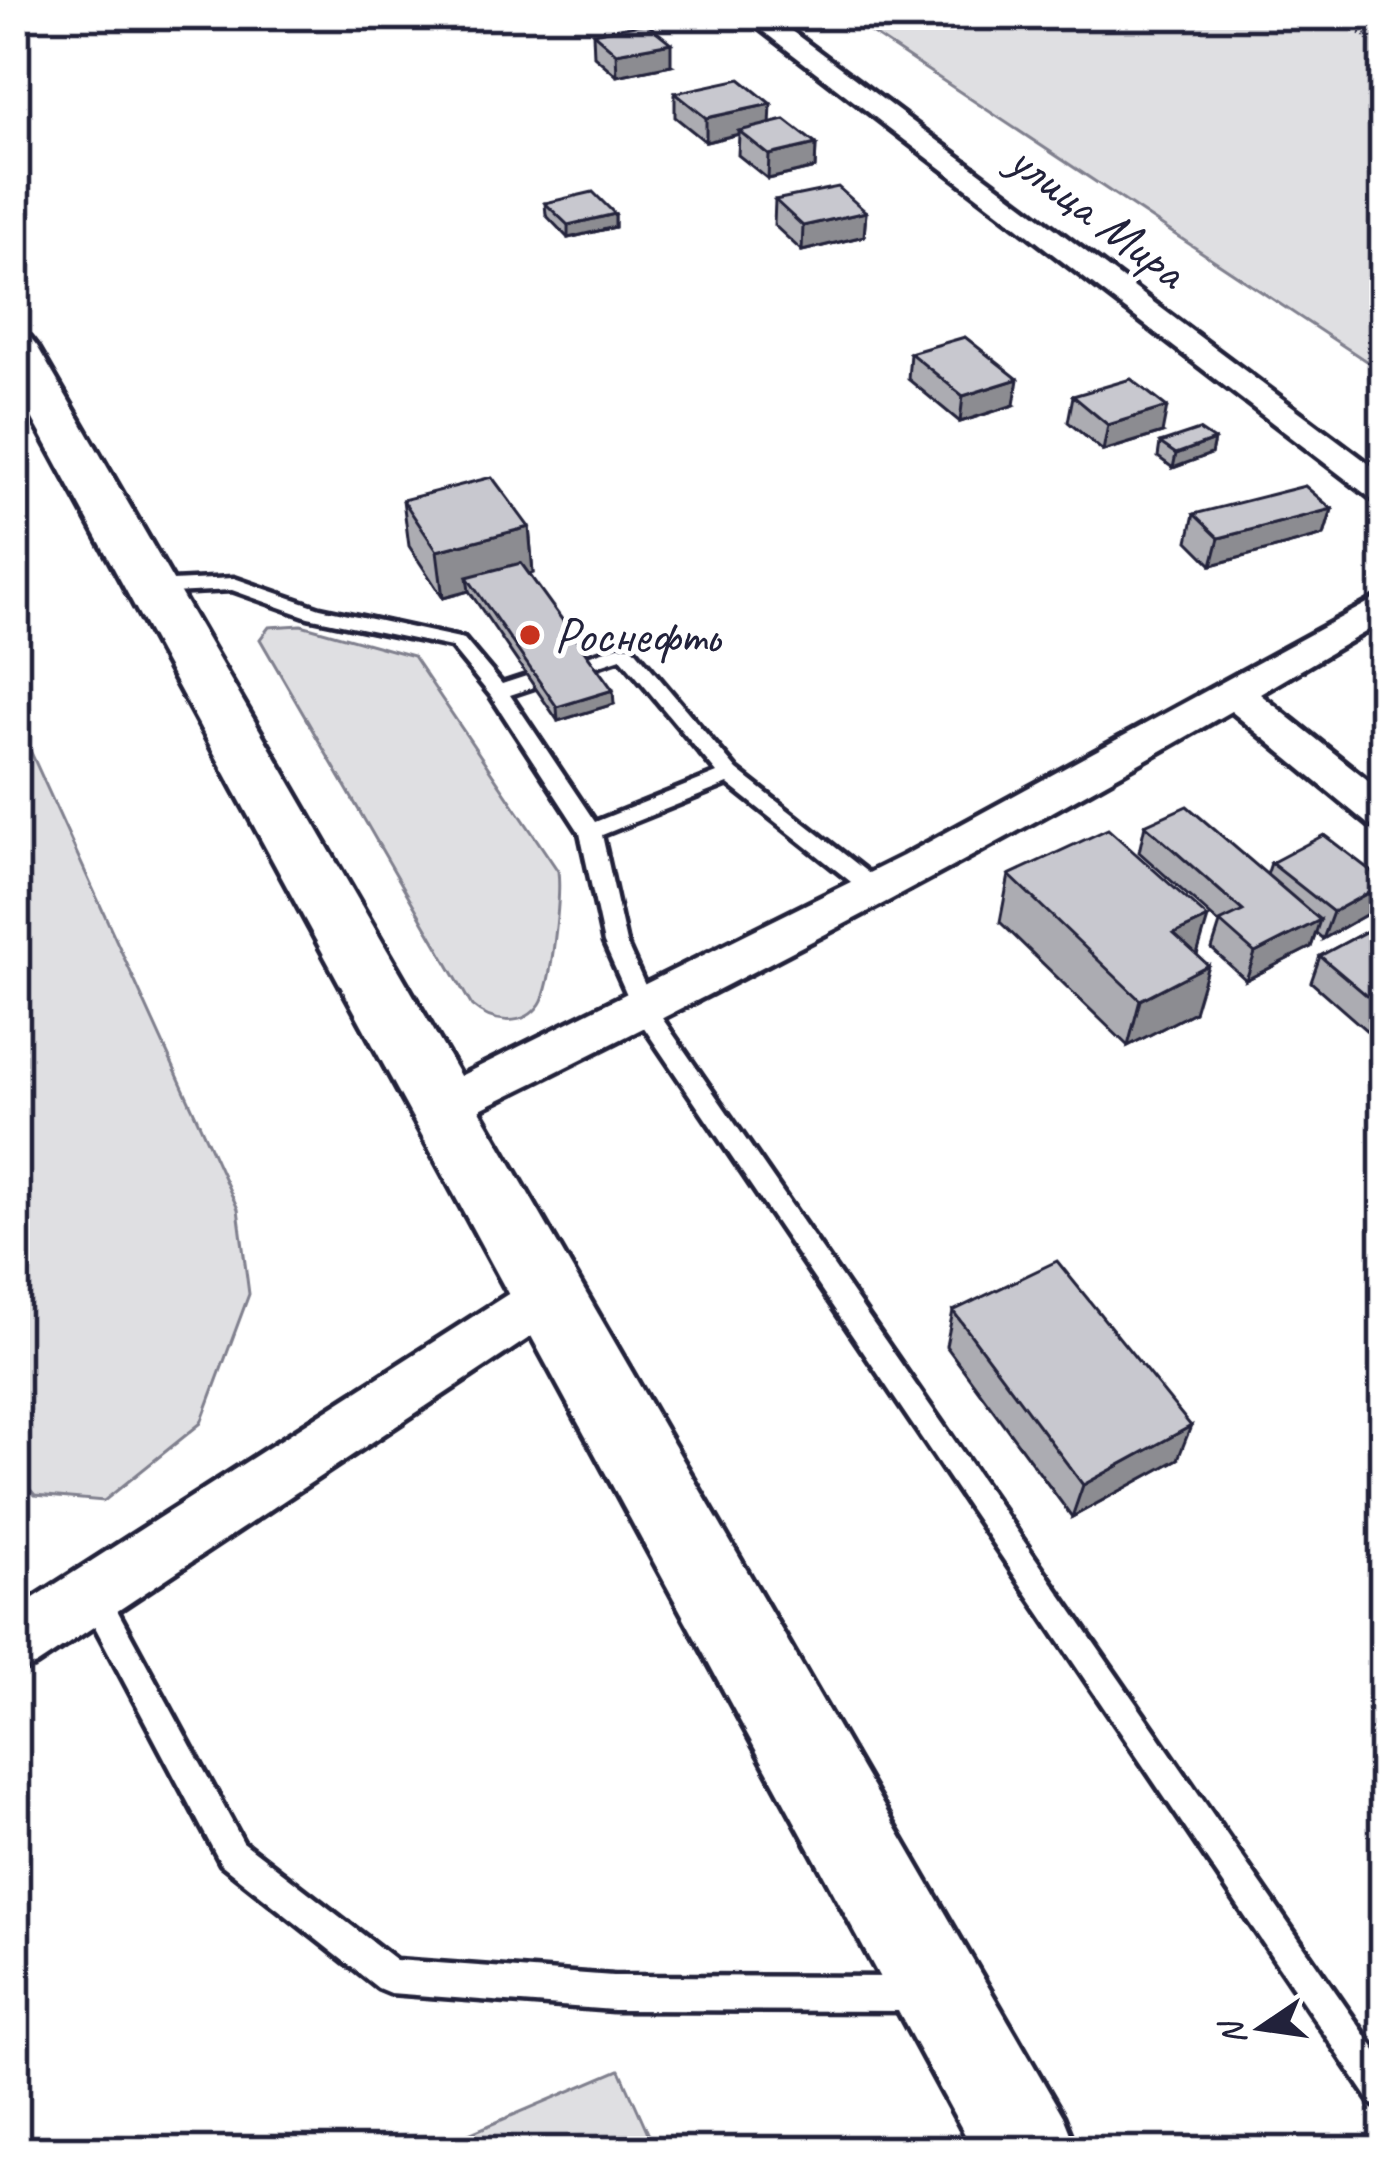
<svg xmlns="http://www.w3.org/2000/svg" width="1399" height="2166" viewBox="0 0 1399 2166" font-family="Caveat,sans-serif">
	<rect width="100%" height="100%" fill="#fff"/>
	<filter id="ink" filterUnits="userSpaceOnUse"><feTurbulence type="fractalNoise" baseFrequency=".00833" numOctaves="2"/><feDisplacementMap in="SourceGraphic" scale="24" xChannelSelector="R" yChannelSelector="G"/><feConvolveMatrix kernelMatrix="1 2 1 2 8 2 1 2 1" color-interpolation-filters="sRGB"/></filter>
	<g filter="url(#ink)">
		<!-- green -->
		<g fill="#dfdfe2" stroke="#80808e" stroke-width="3">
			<polygon points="844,15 1384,15 1384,373"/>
			<path d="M301 625 413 656 558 871C561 894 552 986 540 1004 523 1029 490 1022 472 1006L260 639 269 627Z"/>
			<polygon points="15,717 238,1209 249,1294 201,1423 104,1501 35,1495 15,1473"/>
			<polygon points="620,2070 656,2151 429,2151 619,2070"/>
		</g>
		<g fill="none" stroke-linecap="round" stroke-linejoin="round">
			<!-- service casing -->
			<g stroke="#22223b" stroke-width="9">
				<g id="service">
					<path d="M234 578 320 608 464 639 502 684 618 646H632L737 770 881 883 884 888 881 893H865L728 784 602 835 626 943 655 1008 1384 2062V2110L1372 2104 637 1017 604 943 580 833 491 696 451 647 308 617 232 590 151 594 142 588 151 582ZM621 658 717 773 595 822 510 695Z"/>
					<polygon points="93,1580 103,1584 243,1842 396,1960 613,1976 918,1977 930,1982 935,1994 930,2006 918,2011 613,2010 390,1993 378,1988 221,1864 83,1604 78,1594 83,1584"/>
				</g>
			</g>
			<!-- minor casing -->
			<g stroke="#22223b" stroke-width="9">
				<g id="minor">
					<polygon points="742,15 770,15 1384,475 1384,502 1372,499"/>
					<path d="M1384 594V621L1260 694 1384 793V829L1369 825 1231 711C978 857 720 992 458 1120L441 1126 424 1120 417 1107 424 1094 903 856Z"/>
					<polygon points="549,1274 568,1280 575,1296 568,1312 36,1665 15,1673 15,1610 530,1280"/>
				</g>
			</g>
			<!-- trunk casing -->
			<g stroke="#22223b" stroke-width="9">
				<polygon id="trunk" points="15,333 30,337 37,346 1063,2116 1077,2151 974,2151 15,386"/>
			</g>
			<!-- path -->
			<polyline stroke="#22223b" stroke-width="4.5" stroke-dasharray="1.5 4.5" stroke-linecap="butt" points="1328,15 1384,46"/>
			<!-- service -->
			<use href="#service" fill="#fff" fill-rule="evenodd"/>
			<!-- minor -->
			<use href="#minor" fill="#fff" fill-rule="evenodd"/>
			<!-- trunk -->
			<use href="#trunk" fill="#fff" fill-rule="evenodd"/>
		</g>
		<!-- wall -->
		<g fill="#acacb2" stroke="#22223b" stroke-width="3">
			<polygon points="593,33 671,65 617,76 594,56"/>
			<polygon points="675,93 770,124 816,144 815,168 768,179 738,155 739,134 706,142 675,117"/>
			<polygon points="775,200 866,212 864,236 802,251 774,225"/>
			<polygon points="545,203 615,214 615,227 568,238 546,215"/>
			<polygon points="910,353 1014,405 960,422 908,379"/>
			<polygon points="1073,396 1162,433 1103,451 1068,422"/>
			<polygon points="1214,440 1211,454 1173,468 1158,457 1160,443"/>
			<polygon points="403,500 529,527 533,573 529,574 614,704 558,721 469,591 443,598 409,546"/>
			<polygon points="1332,509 1324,535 1212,565 1188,541 1194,514"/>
			<polygon points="1145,825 1267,875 1271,863 1376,909 1323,939 1316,933 1311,947 1246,980 1212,949 1220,924 1139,852"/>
			<polygon points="1009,875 1196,955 1194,1012 1128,1046 1000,922"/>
			<polygon points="1384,922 1384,1046 1311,982 1320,956"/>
			<polygon points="953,1311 1178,1459 1072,1517 946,1346"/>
		</g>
		<!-- shaded-wall -->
		<g fill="#8c8c91" stroke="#22223b" stroke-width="3">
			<polygon points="671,43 671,65 617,76 616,53"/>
			<polygon points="771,104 770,127 739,131 739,134 706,142 706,118"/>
			<polygon points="816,144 815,168 768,179 769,155"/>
			<polygon points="866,212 864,236 802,251 803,226"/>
			<polygon points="615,214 615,227 568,238 568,225"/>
			<polygon points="1018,379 1014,405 960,422 963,396"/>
			<polygon points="1167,407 1162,433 1103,451 1108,425"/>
			<polygon points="1214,440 1211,454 1173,468 1176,454"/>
			<polygon points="1332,509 1324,535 1212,565 1219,538"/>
			<polygon points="529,527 533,573 476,589 467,577 469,591 443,598 437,551"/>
			<polygon points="613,690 614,704 558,721 557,707"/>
			<polygon points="1384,884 1384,889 1376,909 1323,939 1333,912"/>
			<polygon points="1208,918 1194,965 1174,934"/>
			<polygon points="1320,920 1311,947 1246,980 1255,953"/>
			<polygon points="1208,965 1194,1012 1128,1046 1140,1000"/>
			<polygon points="1191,1426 1178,1459 1072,1517 1083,1485"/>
		</g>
		<!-- building -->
		<g fill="#c8c8cf" stroke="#22223b" stroke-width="3">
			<polygon points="646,23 671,43 616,53 593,33"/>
			<polygon points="740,79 771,104 706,118 675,93"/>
			<polygon points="785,120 816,144 769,155 739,131"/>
			<polygon points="838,187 866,212 803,226 775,200"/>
			<polygon points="593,192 615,214 568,225 545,203"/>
			<polygon points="965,337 1018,379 963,396 910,353"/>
			<polygon points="1131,379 1167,407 1108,425 1073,396"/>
			<polygon points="1199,430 1214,440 1176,454 1160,443"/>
			<polygon points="492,477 529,527 437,551 403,500"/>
			<polygon points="1305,486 1332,509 1219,538 1194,514"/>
			<polygon points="521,563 613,690 557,707 467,577"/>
			<polygon points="1187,806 1320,920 1255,953 1220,922 1243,911 1145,825"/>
			<polygon points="1108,829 1208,918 1174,934 1208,965 1140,1000 1009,875"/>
			<polygon points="1324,835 1384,881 1384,884 1333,912 1271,863"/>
			<polygon points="1384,922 1384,1010 1320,956"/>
			<polygon points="1057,1261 1191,1426 1083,1485 953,1311"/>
		</g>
	</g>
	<!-- markers -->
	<circle fill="#c8321e" stroke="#fff" stroke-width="4.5" cx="530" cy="635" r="12"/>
	<g text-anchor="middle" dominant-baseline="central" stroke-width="10" stroke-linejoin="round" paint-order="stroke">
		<!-- far-street labels -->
		<g font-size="51" fill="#22223b" stroke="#fff">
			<text transform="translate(1098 215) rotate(37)">улица Мира</text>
		</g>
		<!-- far-poi labels -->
		<g font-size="51" fill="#22223b" stroke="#fff" text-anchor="start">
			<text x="554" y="635">Роснефть</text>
		</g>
	</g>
	<!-- margin -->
	<rect width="1399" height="2166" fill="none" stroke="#fff" stroke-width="60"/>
	<rect x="30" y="30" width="1339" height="2106" fill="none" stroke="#22223b" stroke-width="4.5" filter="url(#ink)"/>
	<!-- north arrow -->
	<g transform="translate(1261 2028) rotate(257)" stroke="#ffffff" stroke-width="9" paint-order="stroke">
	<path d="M0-9L21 45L0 30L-21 45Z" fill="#22223b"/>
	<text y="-18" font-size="33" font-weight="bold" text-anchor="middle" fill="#22223b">N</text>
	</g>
</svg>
